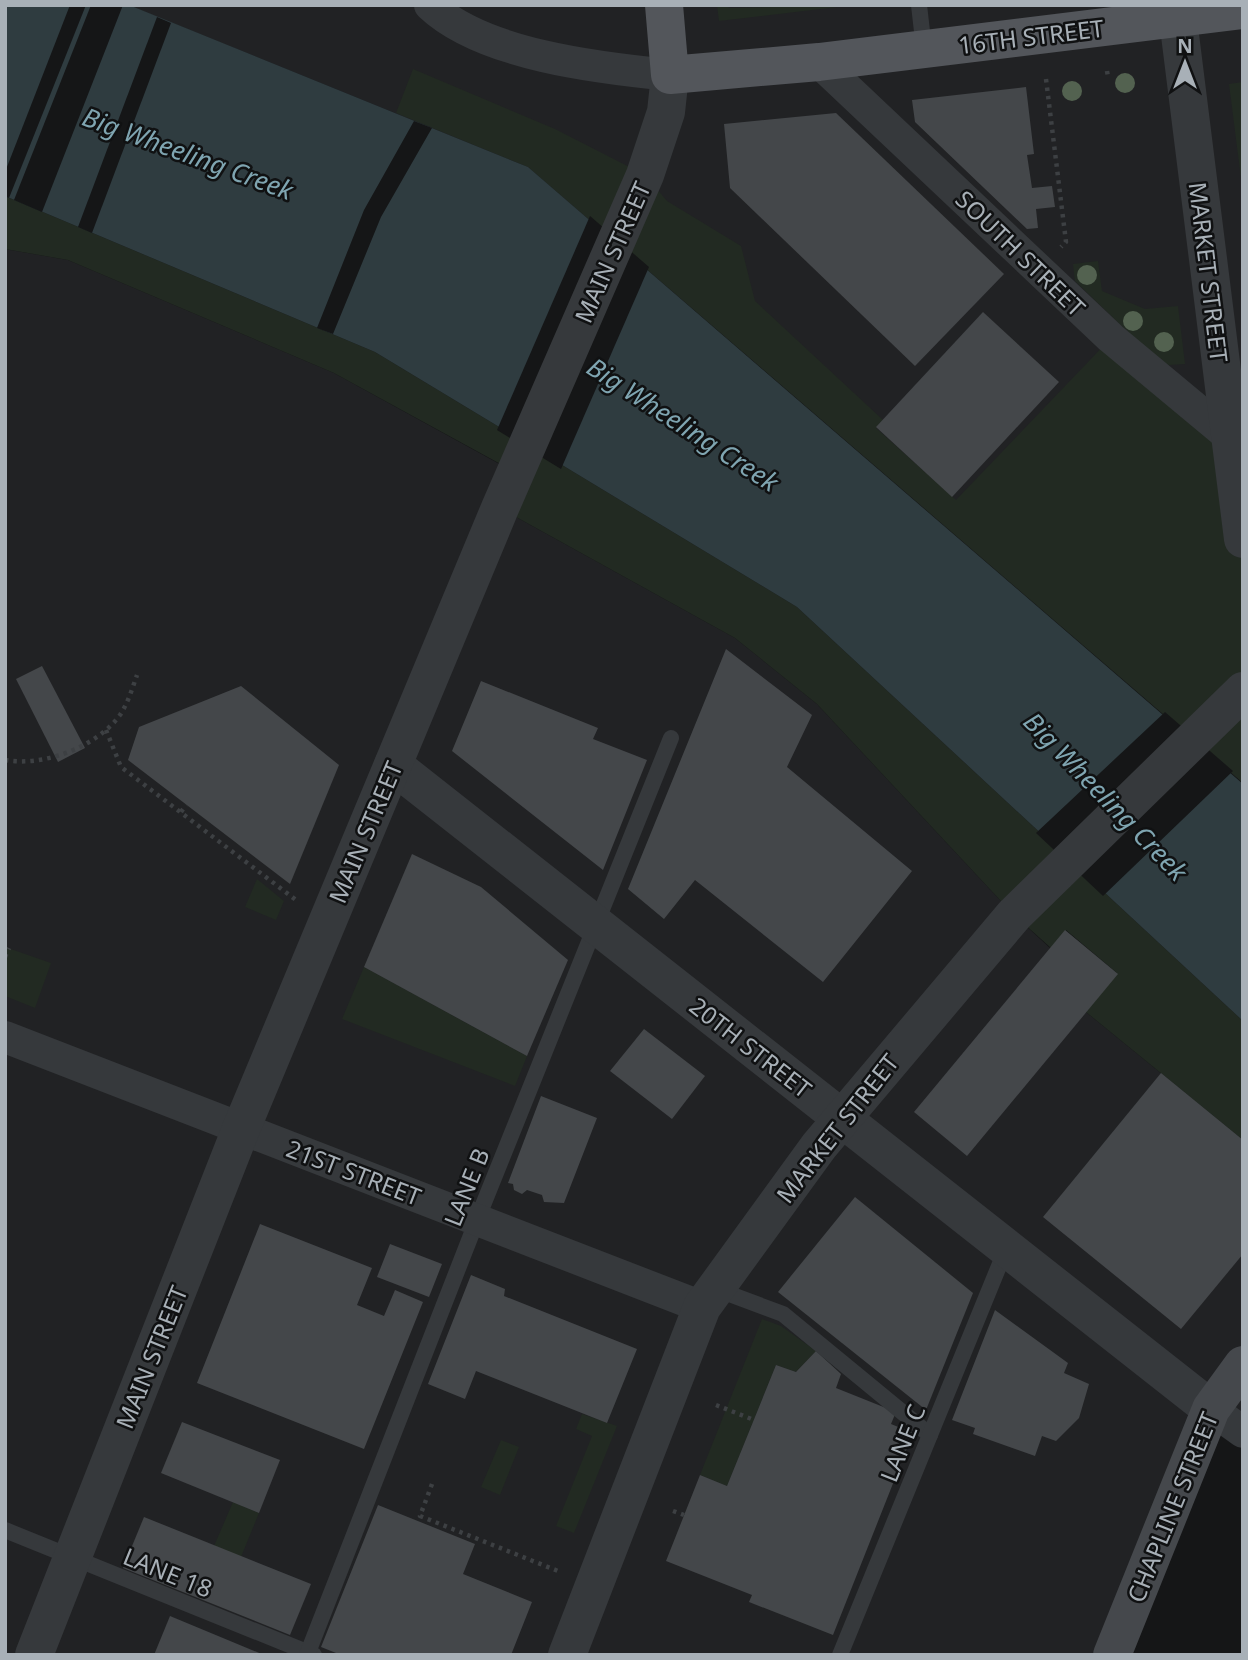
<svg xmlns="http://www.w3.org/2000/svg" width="1248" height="1660" viewBox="0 0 1248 1660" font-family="'Noto Sans',sans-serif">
	<rect width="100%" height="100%" fill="#151617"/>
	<!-- built -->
	<g fill="#212224">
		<polygon points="128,5 1243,5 1243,539 939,520 528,167"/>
		<polygon points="5,249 68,260 334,373 516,473 500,508 735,638 817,704 1014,915 1050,948 1065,930 1118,974 1086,1012 1243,1140 1243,1432 1211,1409 1112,1655 5,1655"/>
	</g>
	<!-- green -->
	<g fill="#222a22">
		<polygon points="717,5 728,5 729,8 854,5 719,21"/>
		<polygon points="413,69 555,129 645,175 667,201 741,246 755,301 883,420 876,428 956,500 1111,338 1230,437 1243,539 1243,783 528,167 396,113"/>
		<polygon points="1243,82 1243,194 1229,84"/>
		<polygon points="5,196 375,352 797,607 1243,1021 1243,1140 1086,1012 1117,973 1066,930 1051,948 1014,915 817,704 735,638 500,508 515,472 334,373 68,260 5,249"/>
		<polygon points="1098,261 1102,291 1145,309 1178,306 1185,364 1169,365 1157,360 1075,281 1073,264"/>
		<polygon points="257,879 284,901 276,920 245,907"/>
		<polygon points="5,947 51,963 35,1008 5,996"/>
		<polygon points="364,967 527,1056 515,1086 342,1019"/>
		<polygon points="762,1319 781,1326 816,1351 796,1372 776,1365 727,1486 700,1475"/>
		<polygon points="582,1414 617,1426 574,1533 556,1526 592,1436 576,1429"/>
		<polygon points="501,1440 519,1447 500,1495 481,1487"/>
		<polygon points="233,1502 259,1513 241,1557 214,1546"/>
	</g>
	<!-- water -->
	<polygon fill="#2f3c40" points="5,5 129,5 528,167 1243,784 1243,1021 797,607 375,352 5,196"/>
	<!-- pier -->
	<g fill="#151617">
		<polygon points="70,5 86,5 9,198 5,196 5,172"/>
		<polygon points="91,5 123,5 42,212 14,200"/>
		<polygon points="157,17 171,23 92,233 78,227"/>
		<polygon points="414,121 432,128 381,217 333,334 317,328 364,210"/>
		<polygon points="590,216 649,267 561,469 497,430"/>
		<polygon points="1165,712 1233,771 1103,896 1036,833"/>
	</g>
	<!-- building -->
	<g fill="#44474a">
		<polygon points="1026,87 1034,154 1027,155 1032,188 1052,186 1055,207 1036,209 1038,228 1027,229 915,122 912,100"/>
		<polygon points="836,113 1004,274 915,366 730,188 724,124"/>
		<polygon points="983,312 1059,382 952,497 876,427"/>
		<polygon points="726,649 812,715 787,767 912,871 823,982 695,880 664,919 628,889"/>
		<polygon points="42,666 85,748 58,762 16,679"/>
		<polygon points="481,681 598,728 593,739 647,760 603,870 452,751"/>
		<polygon points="241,686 339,765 290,884 128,760 139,727"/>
		<polygon points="412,854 481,887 568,960 527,1056 364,967"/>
		<polygon points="1065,930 1118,974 967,1156 914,1112"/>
		<polygon points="644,1029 705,1076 672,1119 610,1071"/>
		<polygon points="1161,1073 1243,1140 1243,1254 1181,1329 1043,1217"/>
		<polygon points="541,1096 597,1118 564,1203 544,1202 542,1195 527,1190 522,1194 514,1190 513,1184 508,1183"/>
		<polygon points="855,1197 973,1293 926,1410 778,1292"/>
		<polygon points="260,1224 372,1268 357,1305 384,1316 395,1290 423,1302 364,1449 197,1383"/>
		<polygon points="390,1244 442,1264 429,1297 377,1277"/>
		<polygon points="471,1275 505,1289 504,1296 637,1349 607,1423 476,1371 465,1399 428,1384"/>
		<polygon points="995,1310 1068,1363 1064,1373 1089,1384 1079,1418 1056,1441 1042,1436 1035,1456 973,1434 975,1428 952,1420"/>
		<polygon points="816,1351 841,1374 836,1388 896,1412 891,1424 913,1433 833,1635 749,1602 752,1595 666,1561 700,1475 727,1486 776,1365 796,1372"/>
		<polygon points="182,1422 280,1460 259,1513 161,1473"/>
		<polygon points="378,1505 475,1544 463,1574 532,1602 511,1655 341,1655 321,1647"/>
		<polygon points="144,1517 311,1584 290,1635 123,1568"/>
		<polygon points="170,1616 264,1655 154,1655"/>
	</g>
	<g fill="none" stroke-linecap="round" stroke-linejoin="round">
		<!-- path -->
		<g stroke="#3d4043" stroke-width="4.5" stroke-dasharray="3.5 5" stroke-linecap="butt">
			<polyline points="1107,71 1108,77"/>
			<polyline points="1046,79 1066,242 1061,247"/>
			<polyline points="106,730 121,767 296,900"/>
			<path d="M5 760C43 767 97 747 120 715 128 703 132 689 137 675"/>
			<polyline points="181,812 186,805"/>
			<polyline points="5,957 9,948"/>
			<polyline points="716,1405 754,1420"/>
			<polyline points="432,1484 420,1516 558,1571"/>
			<polyline points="673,1511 684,1515"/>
		</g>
		<!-- service -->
		<g stroke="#36393c" stroke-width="16">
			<polyline points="919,5 924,49"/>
			<polyline points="716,1289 783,1314 930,1435"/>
			<polyline points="5,1530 314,1655"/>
			<polyline points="307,1655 477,1220 671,738"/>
			<polyline points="840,1655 1006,1249"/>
		</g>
		<!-- minor -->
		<g stroke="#36393c" stroke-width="32">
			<path d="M430 5C483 55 599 68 670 75"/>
			<polyline points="819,62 1111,338 1230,437"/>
			<polyline points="5,1037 702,1307"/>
			<polyline points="1211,1409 1243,1432"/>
		</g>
		<!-- tertiary -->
		<g stroke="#36393c" stroke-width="38">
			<polyline points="1178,19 1243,539"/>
			<polyline points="393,765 1211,1409"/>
			<polyline points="34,1655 241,1129 500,508 645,175 666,112 670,75"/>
			<polyline points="567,1655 702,1307 819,1146 1014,915 1243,691"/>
		</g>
		<!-- secondary -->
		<polyline stroke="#45484c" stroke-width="38" points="1112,1655 1211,1409 1243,1365"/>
		<!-- primary -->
		<polyline stroke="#53565b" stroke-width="38" points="664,5 670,75 819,62 1243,10"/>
	</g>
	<!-- trees -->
	<g fill="#536250">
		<circle cx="1125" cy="83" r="10"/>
		<circle cx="1072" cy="91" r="10"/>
		<circle cx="1087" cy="275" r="10"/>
		<circle cx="1133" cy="321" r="10"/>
		<circle cx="1164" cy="342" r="10"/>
	</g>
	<g text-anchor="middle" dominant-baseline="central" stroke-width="5" stroke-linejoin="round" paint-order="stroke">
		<!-- street labels -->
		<g font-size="24" fill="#a8b0b7" stroke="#101112">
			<text transform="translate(1031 36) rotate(-7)">16TH STREET</text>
			<text transform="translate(612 252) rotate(-66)">MAIN STREET</text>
			<text transform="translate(1021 253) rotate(44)">SOUTH STREET</text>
			<text transform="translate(1209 272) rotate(83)">MARKET STREET</text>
			<text transform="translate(365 832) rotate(-67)">MAIN STREET</text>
			<text transform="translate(751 1047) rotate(38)">20TH STREET</text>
			<text transform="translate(837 1128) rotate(-52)">MARKET STREET</text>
			<text transform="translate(354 1172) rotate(21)">21ST STREET</text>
			<text transform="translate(466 1187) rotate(-68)">LANE B</text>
			<text transform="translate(151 1357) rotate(-68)">MAIN STREET</text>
			<text transform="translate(902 1443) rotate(-68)">LANE C</text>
			<text transform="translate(1172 1507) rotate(-68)">CHAPLINE STREET</text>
			<text transform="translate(168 1572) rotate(22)">LANE 18</text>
		</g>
		<!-- water labels -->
		<g font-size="26" font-style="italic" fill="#7fa5b1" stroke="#101112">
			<text transform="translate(188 153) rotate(20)">Big Wheeling Creek</text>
			<text transform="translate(683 424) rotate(33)">Big Wheeling Creek</text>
			<text transform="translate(1106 796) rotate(46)">Big Wheeling Creek</text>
		</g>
	</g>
	<!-- border -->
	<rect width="1248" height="1660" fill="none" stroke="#a8b0b7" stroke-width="14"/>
	<!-- north arrow -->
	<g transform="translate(1185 63)" stroke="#101112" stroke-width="5" paint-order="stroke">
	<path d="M0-5L12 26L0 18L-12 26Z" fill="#a8b0b7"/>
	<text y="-10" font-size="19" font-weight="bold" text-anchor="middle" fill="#a8b0b7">N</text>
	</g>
</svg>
